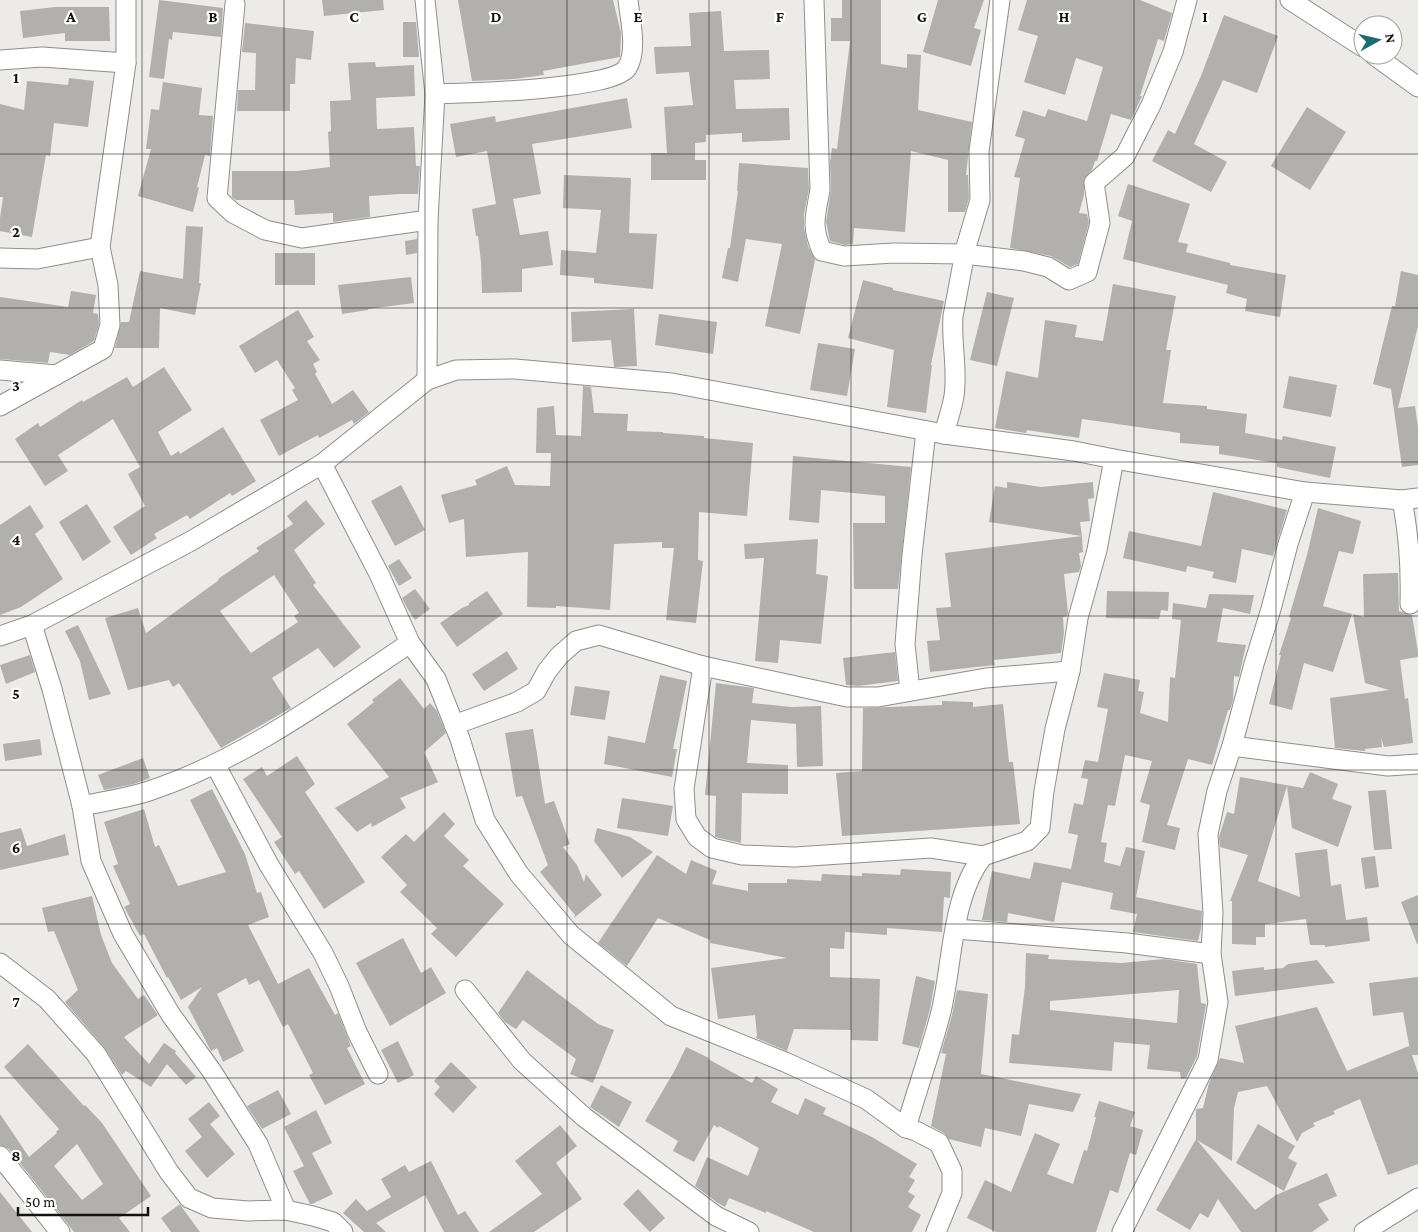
<svg xmlns="http://www.w3.org/2000/svg" width="1418" height="1232" viewBox="0 0 1418 1232" font-family="'Crimson Pro',serif">
	<rect width="100%" height="100%" fill="#ecebe7"/>
	<!-- building -->
	<g fill="#b1b0ac" fill-rule="evenodd">
		<polygon points="159,0 223,8 221,37 173,32 172,40 169,39 164,79 149,77"/>
		<polygon points="322,0 383,0 384,10 324,16"/>
		<polygon points="458,0 613,0 621,33 620,57 543,71 544,75 514,79 472,81"/>
		<polygon points="842,0 881,0 881,64 907,68 907,54 921,55 918,110 972,122 966,175 968,175 969,198 965,212 948,212 948,160 911,151 905,232 854,228 853,244 845,245 830,241 826,222 831,190 830,162 832,148 837,149 850,41 831,41 831,18 842,18"/>
		<polygon points="938,0 984,0 974,28 981,30 971,66 923,52"/>
		<polygon points="1027,0 1140,0 1172,13 1164,41 1158,39 1140,96 1142,96 1131,120 1111,114 1097,161 1095,161 1092,170 1084,179 1084,195 1079,213 1087,214 1089,222 1078,264 1070,267 1051,256 1010,248 1020,178 1014,177 1025,139 1015,136 1023,110 1045,117 1048,109 1087,121 1103,67 1076,58 1065,95 1024,82 1038,36 1018,30"/>
		<polygon points="55,7 109,7 110,41 65,41 65,33 23,38 20,11"/>
		<polygon points="721,11 724,51 769,50 770,79 734,80 736,109 789,108 790,140 742,142 742,133 706,135 706,142 695,143 695,160 706,160 706,180 651,180 651,153 667,153 664,107 693,105 689,72 656,74 654,47 691,46 689,13"/>
		<polygon points="1224,15 1278,36 1257,93 1223,80 1194,144 1227,162 1211,192 1152,161 1168,130 1175,134 1201,76"/>
		<polygon points="403,22 416,22 419,57 403,57"/>
		<polygon points="245,23 314,31 311,60 296,58 295,84 290,84 290,111 237,111 238,90 255,90 256,53 242,52"/>
		<polygon points="375,62 376,67 414,65 415,96 376,98 377,129 414,127 416,166 420,166 418,194 400,194 369,196 370,217 333,222 333,213 295,215 294,200 236,200 232,197 232,171 297,171 330,167 328,132 331,131 330,101 351,100 348,63"/>
		<polygon points="69,78 94,81 88,127 54,123 50,156 46,155 32,237 0,231 0,218 3,197 0,197 0,104 24,110 27,81 68,85"/>
		<polygon points="163,82 202,88 199,115 213,116 210,156 205,155 197,187 199,188 193,212 138,196 151,149 146,149 151,109 159,110"/>
		<polygon points="627,98 632,128 532,144 541,194 513,199 520,235 548,231 553,265 522,269 522,292 482,293 481,262 478,236 476,236 472,209 496,204 487,151 456,157 450,124 495,116 496,122"/>
		<polygon points="1307,107 1346,132 1310,190 1271,166"/>
		<polygon points="739,163 808,168 809,189 804,214 804,228 808,246 815,260 800,334 765,326 782,244 746,239 738,282 722,278 728,248 730,248 738,191 737,191"/>
		<polygon points="564,175 631,178 629,233 657,234 653,289 594,283 594,278 560,275 561,250 596,253 601,210 563,208"/>
		<polygon points="1128,184 1190,204 1178,242 1188,244 1186,252 1230,263 1230,265 1286,275 1280,317 1245,311 1247,299 1226,293 1228,285 1123,259 1132,221 1118,216"/>
		<polygon points="186,226 203,227 199,283 201,283 195,315 160,308 159,348 115,348 121,322 129,322 140,271 183,279"/>
		<polygon points="417,239 417,253 406,255 405,241"/>
		<rect x="275" y="253" width="40" height="32"/>
		<polygon points="1401,271 1418,275 1418,326 1398,408 1415,406 1418,427 1418,465 1402,467 1391,389 1373,384 1392,306 1395,306"/>
		<polygon points="411,277 414,303 368,309 368,310 342,314 338,285"/>
		<polygon points="863,280 893,288 893,290 944,301 931,365 932,365 926,413 887,407 894,350 848,338"/>
		<polygon points="1113,284 1176,296 1166,350 1171,350 1163,403 1207,406 1207,409 1247,414 1245,433 1282,440 1283,436 1336,447 1330,478 1277,467 1277,463 1219,454 1219,446 1180,443 1180,433 1082,419 1079,438 1027,430 1026,433 995,428 1006,371 1038,378 1045,320 1077,325 1075,337 1103,341"/>
		<polygon points="71,291 96,295 93,313 98,314 99,324 94,341 70,355 50,352 48,363 0,359 0,297 68,307"/>
		<polygon points="987,292 1014,298 997,366 970,360"/>
		<polygon points="634,309 637,366 614,367 611,340 572,342 571,312"/>
		<polygon points="298,310 314,337 307,341 320,360 313,364 317,372 315,374 332,404 353,390 369,412 354,424 352,420 319,438 318,435 279,456 260,420 298,400 292,390 295,388 277,360 255,373 239,346"/>
		<polygon points="659,314 717,322 713,354 655,345"/>
		<polygon points="818,343 855,349 847,396 810,390"/>
		<polygon points="164,367 192,410 158,432 171,456 179,451 180,454 223,427 256,481 232,496 230,493 190,519 187,515 154,534 157,538 131,555 113,527 145,506 128,474 140,467 113,419 58,455 68,471 45,486 15,439 38,423 40,427 82,400 83,402 127,377 133,387"/>
		<polygon points="1289,376 1337,385 1331,417 1283,408"/>
		<polygon points="583,386 591,387 594,413 628,414 627,431 663,432 663,433 704,436 704,438 753,443 747,516 699,512 698,560 703,561 696,623 666,620 674,548 662,548 662,542 614,544 610,610 556,606 556,608 527,607 528,552 466,557 464,519 449,523 441,495 477,485 475,480 507,466 515,485 550,486 551,453 536,453 537,408 554,406 556,435 581,436"/>
		<polygon points="793,456 911,467 898,589 854,589 853,523 885,523 885,496 821,490 819,523 789,520"/>
		<polygon points="1007,482 1041,487 1093,482 1094,498 1088,499 1090,521 1080,522 1082,536 989,522 995,486 1007,488"/>
		<polygon points="401,485 425,530 395,546 371,501"/>
		<polygon points="1213,492 1287,510 1273,556 1242,549 1236,583 1212,578 1214,572 1187,566 1186,572 1123,558 1129,531 1201,546"/>
		<path d="M306 500 325 524 294 550 316 583 313 585 361 647 334 668 318 648 272 678 291 708 221 748 179 683 173 687 169 680 128 690 105 618 138 608 146 633 219 580 218 579 259 551 256 548 293 524 287 516ZM274 575 299 613 294 616 298 622 251 653 220 611Z"/>
		<polygon points="87,504 111,542 83,561 59,522"/>
		<polygon points="30,505 44,527 35,534 63,579 21,607 0,615 0,525"/>
		<polygon points="1318,508 1361,521 1353,554 1339,551 1323,606 1352,614 1333,672 1304,663 1292,710 1269,704 1281,655 1279,655 1291,618 1289,617 1307,555"/>
		<polygon points="1082,536 1083,552 1079,553 1081,566 1079,572 1064,574 1068,613 1067,616 1063,617 1064,633 1061,653 994,660 995,665 930,672 927,641 940,640 936,608 951,607 945,553"/>
		<polygon points="818,539 816,574 828,576 821,644 780,640 778,663 755,661 764,558 745,559 744,544"/>
		<polygon points="399,559 412,578 399,586 388,566"/>
		<polygon points="1398,573 1399,611 1412,615 1418,652 1418,657 1400,660 1405,699 1408,698 1413,743 1384,747 1381,738 1382,747 1365,749 1365,751 1335,748 1330,698 1389,690 1365,683 1353,614 1364,617 1363,574"/>
		<polygon points="415,589 430,609 415,620 407,608 402,598"/>
		<polygon points="487,591 503,614 457,647 440,623 462,608 469,605 469,603"/>
		<polygon points="1107,591 1169,592 1168,611 1161,610 1159,619 1106,618"/>
		<polygon points="1209,594 1254,595 1250,614 1223,608 1217,642 1246,645 1239,677 1234,676 1233,700 1230,710 1228,710 1212,765 1188,759 1167,825 1180,828 1175,850 1142,842 1150,805 1140,802 1152,761 1125,755 1115,806 1108,805 1101,842 1107,843 1104,862 1120,866 1126,847 1145,851 1136,897 1202,911 1201,928 1198,941 1133,932 1137,914 1110,909 1113,893 1062,882 1054,922 1008,913 1007,922 982,920 992,871 1030,879 1034,862 1071,869 1078,835 1068,833 1074,803 1083,805 1088,779 1081,778 1085,760 1098,762 1108,709 1097,707 1104,673 1140,680 1138,691 1144,692 1140,713 1168,722 1170,677 1175,678 1181,620 1172,619 1173,603 1206,608"/>
		<polygon points="78,625 111,694 89,700 80,661 65,631"/>
		<polygon points="507,651 518,669 484,691 472,674"/>
		<polygon points="895,652 898,681 858,686 846,685 843,658"/>
		<polygon points="30,655 35,672 6,684 0,665"/>
		<polygon points="660,675 687,681 673,749 677,749 672,777 604,764 608,736 645,743"/>
		<polygon points="400,678 424,709 430,703 437,711 446,733 424,752 438,782 400,798 406,808 372,827 371,823 357,832 335,808 389,777 347,724 374,702 372,700"/>
		<polygon points="716,683 754,688 752,703 791,707 821,706 823,766 797,767 796,724 751,720 747,763 788,765 788,794 742,793 741,843 715,837 716,796 705,795"/>
		<polygon points="575,686 610,691 605,720 570,715"/>
		<polygon points="942,701 973,702 973,707 1003,704 1009,762 1013,762 1020,824 842,836 836,773 862,771 863,708 942,705"/>
		<polygon points="533,729 545,804 554,801 570,844 563,847 577,865 584,882 586,874 602,895 574,918 575,915 540,872 548,865 522,796 516,797 505,733"/>
		<polygon points="40,739 42,755 5,761 3,744"/>
		<polygon points="297,756 315,784 305,792 365,882 324,909 299,871 295,874 274,842 282,837 243,779 262,767 267,776"/>
		<polygon points="143,758 150,778 134,784 104,790 98,775"/>
		<polygon points="1310,772 1338,784 1332,799 1352,806 1338,847 1292,828 1287,786 1258,881 1300,897 1295,853 1327,849 1331,886 1341,884 1346,920 1367,917 1370,941 1325,947 1325,945 1310,945 1306,919 1265,924 1265,937 1256,937 1256,945 1232,944 1232,901 1230,901 1248,855 1220,847 1219,837 1227,812 1234,814 1240,777 1303,788"/>
		<polygon points="212,789 245,854 257,893 261,892 269,917 248,925 278,984 309,968 335,1015 338,1013 351,1046 347,1048 365,1084 325,1105 309,1075 313,1073 288,1024 283,1027 259,980 249,985 246,978 217,994 244,1051 223,1062 217,1048 211,1051 210,1049 188,1007 202,987 181,1000 168,977 167,978 144,934 140,936 124,907 130,904 113,866 118,864 104,822 144,809 155,847 159,845 178,886 226,872 190,800"/>
		<polygon points="1386,790 1392,849 1374,850 1368,791"/>
		<polygon points="622,798 673,806 668,836 617,828"/>
		<polygon points="444,812 455,824 444,836 469,860 463,866 504,904 456,957 431,934 437,928 400,892 407,885 381,857 406,834 414,842"/>
		<polygon points="21,828 27,846 65,834 69,855 0,870 0,833"/>
		<polygon points="597,828 630,837 653,852 622,878 594,841"/>
		<polygon points="657,855 686,874 691,860 717,871 712,884 748,891 748,883 787,883 787,879 821,881 822,874 862,876 862,873 900,875 901,869 951,872 950,898 944,897 942,932 887,928 887,935 845,932 844,949 830,948 830,977 880,979 878,1041 851,1040 851,1030 794,1029 787,1051 756,1038 757,1035 755,1015 718,1019 711,968 787,958 710,943 710,940 658,918 627,966 598,943"/>
		<polygon points="1375,856 1379,887 1365,889 1361,858"/>
		<polygon points="1418,895 1418,944 1417,944 1401,902"/>
		<polygon points="92,896 101,935 112,963 138,999 144,995 158,1015 124,1037 149,1064 164,1043 176,1051 175,1053 196,1077 186,1085 167,1064 151,1087 126,1071 122,1075 104,1047 65,1002 78,990 54,931 48,932 42,908"/>
		<polygon points="403,938 421,973 431,967 446,993 390,1026 356,963"/>
		<path d="M1026 953 1049 955 1048 959 1121 963 1164 959 1197 964 1201 1003 1206 1004 1197 1056 1186 1078 1181 1079 1180 1072 1147 1069 1150 1045 1114 1042 1112 1071 1009 1063 1012 1034 1019 1035 1025 987ZM1179 990 1177 1023 1050 1010V1001Z"/>
		<polygon points="1317,960 1335,983 1235,996 1232,971 1264,967 1264,970 1283,968 1288,964"/>
		<polygon points="527,970 598,1024 614,1030 593,1083 570,1074 576,1059 523,1020 516,1029 505,1022 498,1013"/>
		<polygon points="916,976 935,981 930,1009 919,1048 902,1044"/>
		<polygon points="1418,977 1418,1055 1412,1055 1418,1073 1418,1164 1388,1175 1360,1099 1333,1111 1335,1114 1313,1123 1315,1126 1302,1133 1297,1142 1267,1086 1238,1092 1234,1108 1232,1161 1197,1140 1255,1210 1276,1195 1327,1173 1337,1196 1318,1204 1329,1220 1312,1232 1241,1232 1218,1199 1208,1218 1200,1213 1190,1230 1156,1210 1196,1139 1196,1109 1203,1108 1209,1083 1220,1058 1244,1063 1235,1026 1317,1007 1347,1071 1409,1046 1410,1050 1403,1012 1373,1016 1369,983"/>
		<polygon points="957,990 988,994 981,1074 1081,1094 1073,1112 1029,1104 1021,1136 985,1128 981,1147 949,1139 944,1133 931,1126 946,1054 941,1053 952,1015"/>
		<polygon points="398,1041 414,1075 398,1083 381,1050"/>
		<path d="M28 1044 84 1106 85 1105 102 1123 151 1196 119 1218 130 1232H74L9 1149 0 1145V1114L29 1157 57 1133 56 1132 59 1129 4 1067ZM77 1144 103 1184 82 1200 54 1166Z"/>
		<polygon points="686,1047 709,1058 708,1059 752,1083 756,1076 778,1089 771,1102 798,1115 805,1098 826,1108 823,1114 872,1137 917,1164 909,1177 915,1180 908,1192 915,1196 908,1207 921,1215 912,1232 814,1232 766,1211 766,1213 729,1198 725,1207 718,1203 695,1186 707,1157 748,1176 759,1148 719,1126 718,1128 714,1125 694,1162 673,1151 678,1141 645,1121 675,1070"/>
		<polygon points="451,1062 477,1087 453,1113 434,1094 440,1087 434,1081"/>
		<polygon points="601,1085 632,1102 619,1127 590,1107"/>
		<polygon points="278,1090 291,1114 262,1129 247,1106"/>
		<polygon points="1099,1101 1135,1112 1130,1126 1143,1130 1136,1155 1130,1153 1118,1193 1110,1190 1096,1232 996,1232 967,1218 985,1180 1011,1192 1035,1133 1060,1144 1047,1174 1073,1184 1084,1150 1087,1151 1096,1117 1094,1117"/>
		<polygon points="209,1102 220,1116 210,1124 235,1154 207,1178 185,1151 202,1137 188,1119"/>
		<polygon points="316,1110 332,1143 312,1153 333,1194 312,1204 310,1204 293,1171 304,1166 284,1127"/>
		<polygon points="1258,1124 1295,1146 1288,1158 1297,1163 1284,1191 1236,1163"/>
		<polygon points="560,1125 577,1146 556,1163 582,1199 534,1232 489,1232 542,1194 515,1161"/>
		<polygon points="431,1161 458,1215 465,1211 479,1232 444,1232 425,1195 376,1223 386,1232 364,1232 343,1213 356,1199 367,1211 391,1197 381,1179 405,1165 409,1172"/>
		<polygon points="638,1189 665,1218 650,1232 623,1204"/>
		<polygon points="0,1192 32,1232 0,1232"/>
		<polygon points="180,1204 181,1206 200,1232 171,1232 161,1218"/>
	</g>
	<g fill="none" stroke-linecap="round" stroke-linejoin="round">
		<!-- street casing -->
		<g stroke="#908e8b" stroke-width="21">
			<g id="street">
				<polyline points="425,0 435,94 428,220 427,380"/>
				<path d="M814 0 820 190C815 217 811 226 822 251L844 256 894 253 964 254 1024 261 1048 267 1069 280 1087 272 1100 223 1094 183 1125 156 1151 105 1173 52 1187 0"/>
				<polyline points="1290,0 1363,47"/>
				<polyline points="235,4 217,198 233,213 265,230 302,238 428,220"/>
				<polyline points="1374,55 1418,87"/>
				<polyline points="0,60 42,57 126,63"/>
				<path d="M435 94C466 93 611 90 627 68 638 51 630 19 628 0"/>
				<polyline points="0,258 37,259 100,247"/>
				<polyline points="0,370 56,375"/>
				<polyline points="0,406 103,349 110,325 108,285 100,247 126,63 126,0"/>
				<path d="M944 434C947 422 952 409 954 396 958 369 951 343 953 316L966 247 980 200 979 151 1000 0"/>
				<polyline points="322,464 379,574 410,643 436,679 460,739 485,820 519,874 571,935 671,1016 785,1062 866,1099 906,1128 916,1131 939,1143 952,1171 952,1193 936,1232"/>
				<path d="M1402 500C1409 535 1411 569 1410 604"/>
				<polyline points="32,625 52,689 82,806 91,861 123,934 171,1015 211,1070 258,1144 286,1210"/>
				<polyline points="0,636 32,625 191,541 322,464 427,380 456,370 515,369 672,383 944,434 1074,451 1114,459 1305,492 1402,500 1418,498"/>
				<polyline points="703,666 684,789 686,819 697,837 712,848 742,855 795,857 931,848 983,856 1027,841 1040,828 1044,791 1055,729 1070,671 1078,618 1097,550 1114,459"/>
				<polyline points="910,691 905,644 912,555 926,431"/>
				<polyline points="454,725 517,702 536,691 547,671 559,656 576,641 599,635 703,666 847,697 878,697 986,678 1070,671"/>
				<polyline points="1232,746 1388,766 1418,764"/>
				<polyline points="215,764 269,865 323,953 339,986 357,1032 378,1074"/>
				<path d="M82 806C104 801 128 798 149 791 245 759 327 698 410 643"/>
				<polyline points="956,929 1127,943 1211,954"/>
				<polyline points="0,963 47,999 96,1054 169,1172 189,1198 212,1208 248,1211 286,1210 313,1216 333,1222 343,1232"/>
				<polyline points="465,990 522,1061 584,1117 716,1216 749,1232"/>
				<path d="M906 1128C917 1089 931 1051 941 1012 953 962 951 897 983 856"/>
				<polyline points="0,1156 60,1232"/>
				<polyline points="1122,1232 1208,1060 1218,1002 1211,954 1213,913 1208,834 1217,791 1232,746 1254,664 1271,609 1288,544 1305,492"/>
				<polyline points="1364,1232 1418,1198"/>
			</g>
		</g>
		<!-- street -->
		<use href="#street" stroke="#fff" stroke-width="19"/>
	</g>
	<!-- grid -->
	<path fill="none" stroke="#131211" stroke-width="1" stroke-opacity="0.55" d="M142 0V1232M284 0V1232M425 0V1232M567 0V1232M709 0V1232M851 0V1232M993 0V1232M1134 0V1232M1276 0V1232M0 154H1418M0 308H1418M0 462H1418M0 616H1418M0 770H1418M0 924H1418M0 1078H1418"/>
	<g font-size="16" text-anchor="middle" font-weight="bold" fill="#131211" stroke="#fff" stroke-width="4.5" stroke-linejoin="round" paint-order="stroke">
		<text x="71" y="22">A</text>
		<text x="213" y="22">B</text>
		<text x="354" y="22">C</text>
		<text x="496" y="22">D</text>
		<text x="638" y="22">E</text>
		<text x="780" y="22">F</text>
		<text x="922" y="22">G</text>
		<text x="1064" y="22">H</text>
		<text x="1205" y="22">I</text>
		<text x="16" y="83">1</text>
		<text x="16" y="237">2</text>
		<text x="16" y="391">3</text>
		<text x="16" y="545">4</text>
		<text x="16" y="699">5</text>
		<text x="16" y="853">6</text>
		<text x="16" y="1007">7</text>
		<text x="16" y="1161">8</text>
	</g>
	<!-- north arrow -->
	<g transform="translate(1378 40) rotate(82)"><circle r="24" fill="#ffffff" stroke="#a1a0a0"/>
	<path d="M0-4L9 19L0 12L-9 19Z" fill="#1e6a6f"/>
	<text y="-8" font-size="14" font-weight="bold" text-anchor="middle" fill="#131211">N</text>
	</g>
	<!-- scale -->
	<path d="M18 1207v8h130v-8" fill="none" stroke="#131211" stroke-width="2.5"/>
	<text x="25" y="1207" font-size="15" fill="#131211" stroke="#ffffff" stroke-width="4" paint-order="stroke">50 m</text>
</svg>
